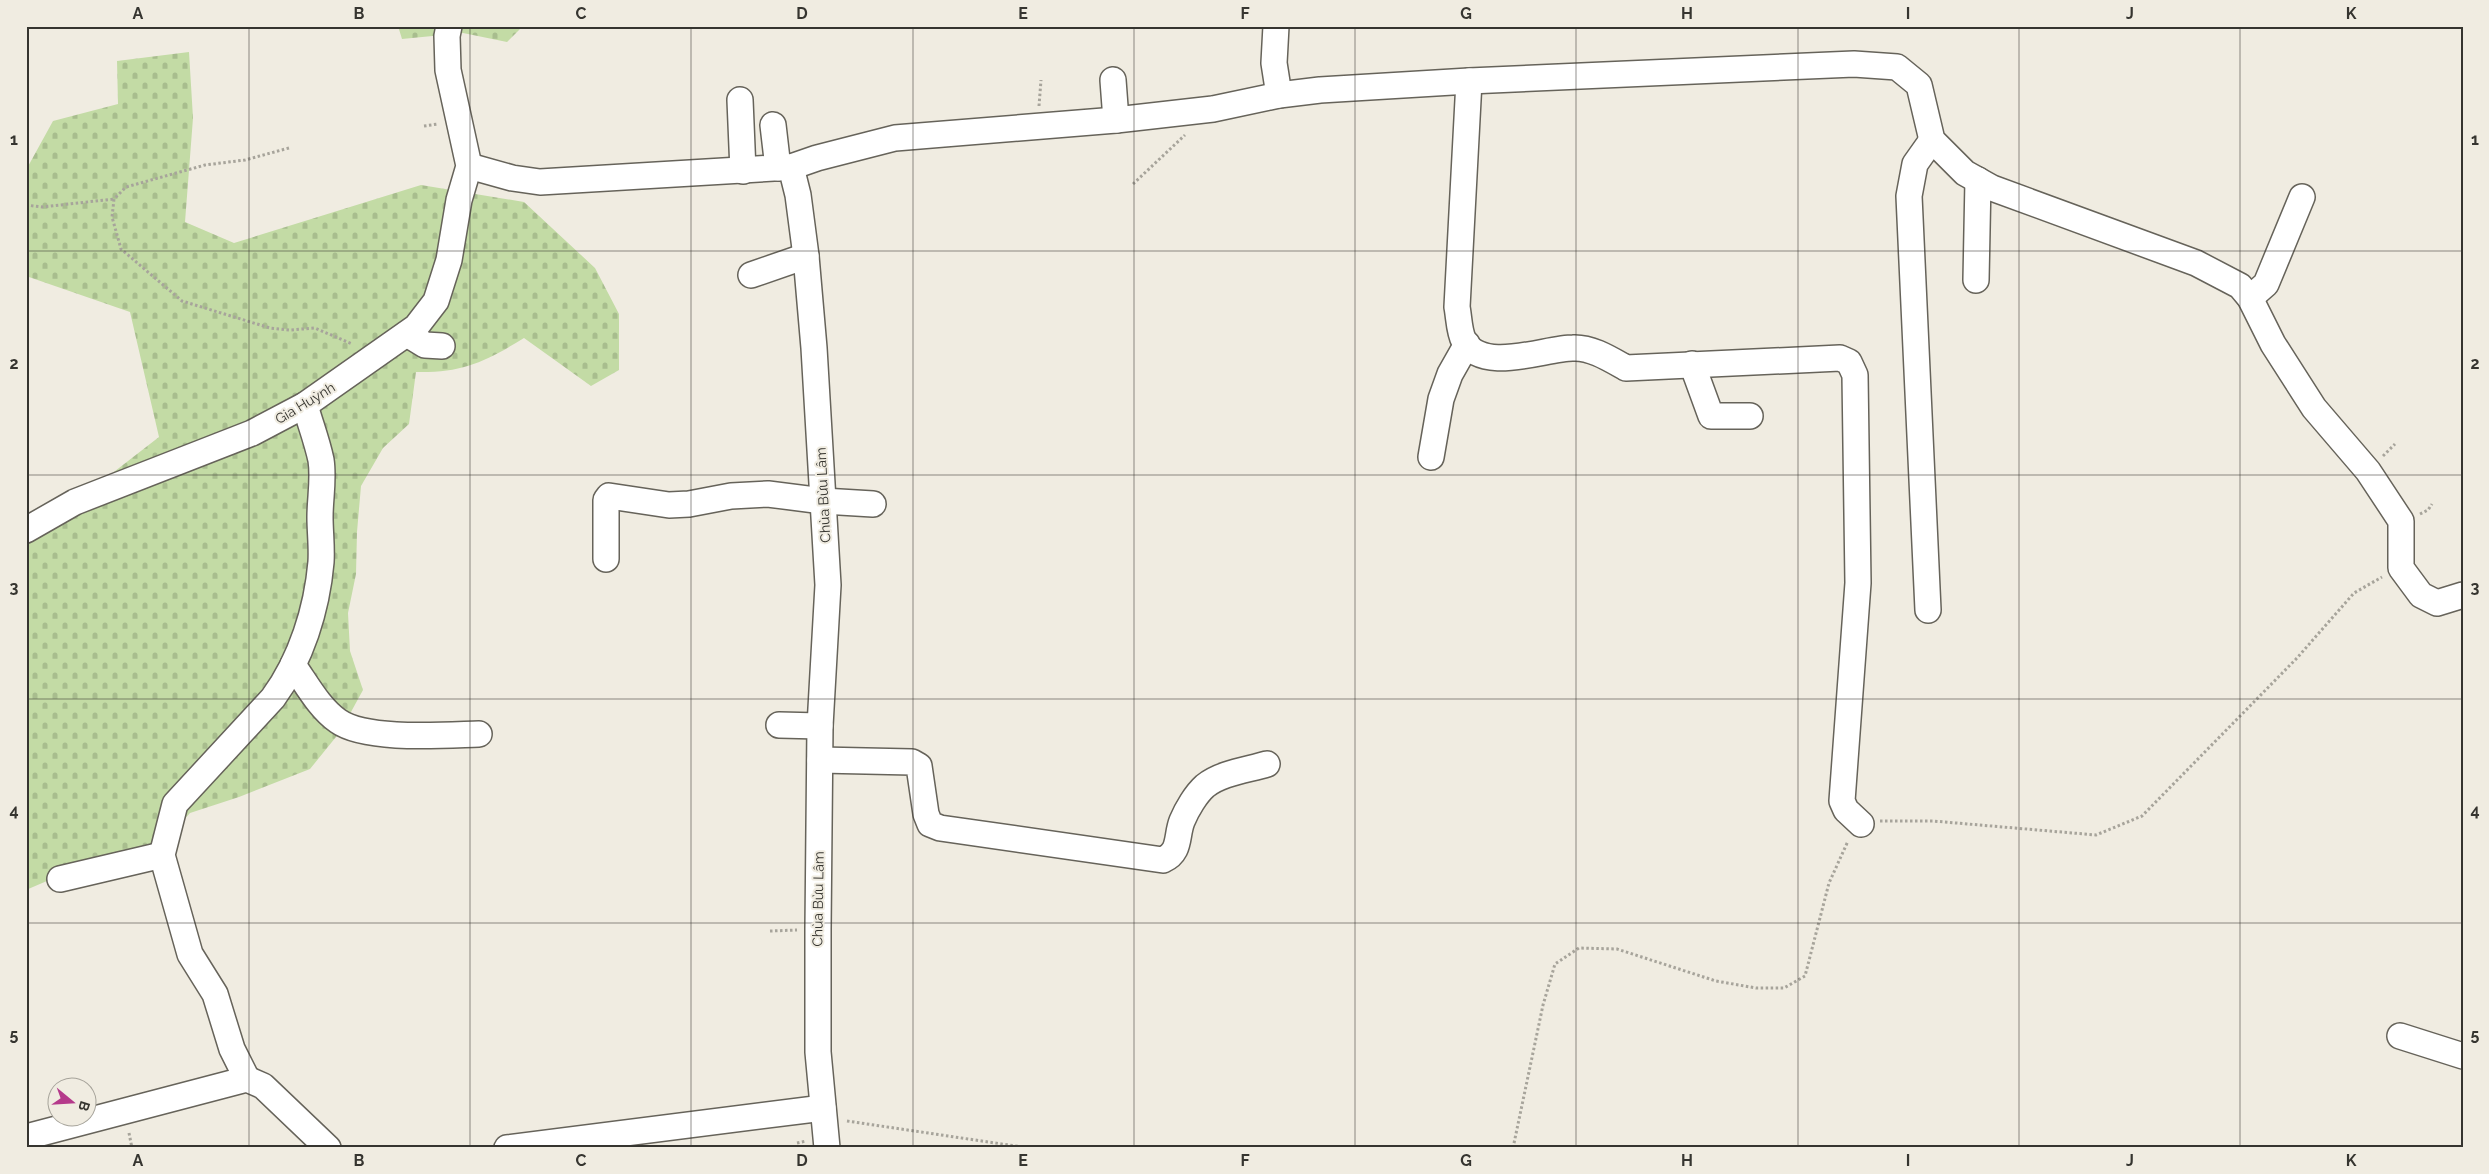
<svg xmlns="http://www.w3.org/2000/svg" width="2489" height="1174" viewBox="0 0 2489 1174" font-family="Raleway,sans-serif">
	<defs>
		<pattern id="cemetery-stones" width="16" height="16" patternUnits="userSpaceOnUse" patternTransform="scale(1.25)"><rect width="16" height="16" fill="#c3dba5"/><path d="M2 7V4a2 2 0 0 1 4 0v3zM10 15v-3a2 2 0 0 1 4 0v3z" fill="#a8bd8e"/></pattern>
	</defs>
	<rect width="100%" height="100%" fill="#f0ece1"/>
	<!-- cemetery -->
	<g fill="url(#cemetery-stones)">
		<polygon points="398,26 523,26 507,42 463,33 402,39"/>
		<path d="M189 52 193 118 185 222 234 243 421 185 524 202 595 268 619 314V370L591 386 524 338C485 362 462 373 416 372L409 424 383 448 361 486 357 532 356 574 348 613 350 651 363 690 340 732 310 769 239 797 190 813 158 848 77 868 26 890V540L159 437 130 312 26 276V170L53 121 118 104 117 61Z"/>
	</g>
	<g fill="none" stroke-linecap="round" stroke-linejoin="round">
		<!-- minor casing -->
		<g stroke="#66635a" stroke-width="28">
			<g id="minor">
				<polyline points="1276,26 1274,63 1279,95"/>
				<polyline points="1113,80 1116,120"/>
				<path d="M1469 81 1457 307C1459 317 1459 332 1464 341 1483 374 1545 348 1573 348 1591 347 1610 359 1626 368L1840 358 1849 362 1855 375 1858 583 1842 801 1846 810 1861 824"/>
				<polyline points="740,100 743,171"/>
				<polyline points="773,125 778,168"/>
				<polyline points="469,166 512,178 540,182 791,167 798,195 806,256 814,348 828,585 820,726 818,929 818,1052 827,1148"/>
				<polyline points="791,167 817,158 895,138 1116,120 1213,109 1279,95 1320,90 1469,81 1854,64 1897,67 1919,85 1932,140 1965,173 1992,188 2196,263 2240,286 2250,298 2273,344 2314,408 2368,471 2401,521 2401,568 2421,595 2437,603 2463,595"/>
				<polyline points="751,275 806,256"/>
				<polyline points="1976,280 1978,180"/>
				<polyline points="2250,298 2266,284 2302,197"/>
				<polyline points="407,334 425,345 442,346"/>
				<polyline points="1692,364 1711,416 1750,416"/>
				<polyline points="1431,457 1441,399 1450,374 1467,344"/>
				<polyline points="26,530 75,502 252,433 305,405 416,327 436,301 449,260 459,200 469,166 448,70 447,36 449,26"/>
				<polyline points="606,559 606,500 609,496 669,505 689,504 731,496 768,494 823,501 873,504"/>
				<polyline points="1928,610 1909,196 1915,164 1932,140"/>
				<path d="M293 665C306 683 319 708 338 721 366 741 444 735 479 734"/>
				<polyline points="779,725 820,726"/>
				<path d="M820 760 912 762 919 766 926 814 930 824 940 828 1163 860C1181 852 1176 836 1182 821 1187 809 1196 794 1205 786 1221 773 1247 770 1267 764"/>
				<polyline points="60,879 162,855"/>
				<polyline points="2400,1036 2463,1056"/>
				<path d="M247 1079 232 1049 215 994 190 954 162 855 175 804 273 698C301 660 317 609 321 562 322 547 320 532 320 517 320 498 324 479 321 460 317 441 310 423 305 405"/>
				<polyline points="26,1137 247,1079 263,1086 328,1148"/>
				<polyline points="507,1148 823,1108"/>
			</g>
		</g>
		<!-- path -->
		<g stroke="#a7a49b" stroke-width="3" stroke-dasharray="2.5 2.5" stroke-linecap="butt">
			<polyline points="1039,106 1041,80"/>
			<polyline points="424,126 438,124"/>
			<polyline points="289,148 245,160 205,165 126,187 114,199 112,217 121,249 182,301 270,328 290,330 315,328 352,344"/>
			<polyline points="1133,184 1185,135"/>
			<polyline points="26,205 42,207 114,199"/>
			<polyline points="2383,456 2395,444"/>
			<polyline points="2420,514 2428,510 2432,504"/>
			<polyline points="1880,821 1933,821 2096,835 2142,816 2297,658 2354,593 2382,577"/>
			<polyline points="770,931 797,930"/>
			<polyline points="847,1121 1029,1148"/>
			<polyline points="129,1133 132,1148"/>
			<polyline points="797,1143 806,1141"/>
			<polyline points="1513,1148 1543,1005 1555,964 1579,948 1617,949 1716,981 1756,988 1784,988 1805,976 1829,883 1848,841"/>
		</g>
		<!-- minor -->
		<use href="#minor" stroke="#fff" stroke-width="25"/>
	</g>
	<!-- grid -->
	<path fill="none" stroke="#363530" stroke-width="1" stroke-opacity="0.55" d="M249 26V1148M470 26V1148M691 26V1148M913 26V1148M1134 26V1148M1355 26V1148M1576 26V1148M1798 26V1148M2019 26V1148M2240 26V1148M26 251H2463M26 475H2463M26 699H2463M26 923H2463"/>
	<g text-anchor="middle" dominant-baseline="central" stroke-width="4" stroke-linejoin="round" paint-order="stroke">
		<!-- street labels -->
		<g font-size="14" fill="#363530" stroke="#f0ece1">
			<text transform="translate(305 403) rotate(-31)">Gia Huỳnh</text>
			<text transform="translate(823 495) rotate(-93)">Chùa Bửu Lâm</text>
			<text transform="translate(818 899) rotate(-89)">Chùa Bửu Lâm</text>
		</g>
	</g>
	<!-- border -->
	<rect width="2489" height="1174" fill="none" stroke="#f0ece1" stroke-width="55"/>
	<!-- north arrow -->
	<g transform="translate(72 1102) rotate(108)"><circle r="24" fill="#f0ece1" stroke="#a6a39a"/>
	<path d="M0-4L9 19L0 12L-9 19Z" fill="#b53a8b"/>
	<text y="-8" font-size="14" font-weight="bold" text-anchor="middle" fill="#363530">B</text>
	</g>
	<rect x="28" y="28" width="2434" height="1118" fill="none" stroke="#363530" stroke-width="2"/>
	<g font-size="16" text-anchor="middle" font-weight="bold" fill="#363530">
		<text x="138" y="19">A</text>
		<text x="359" y="19">B</text>
		<text x="581" y="19">C</text>
		<text x="802" y="19">D</text>
		<text x="1023" y="19">E</text>
		<text x="1245" y="19">F</text>
		<text x="1466" y="19">G</text>
		<text x="1687" y="19">H</text>
		<text x="1908" y="19">I</text>
		<text x="2130" y="19">J</text>
		<text x="2351" y="19">K</text>
		<text x="14" y="145">1</text>
		<text x="2475" y="145">1</text>
		<text x="14" y="369">2</text>
		<text x="2475" y="369">2</text>
		<text x="14" y="593">3</text>
		<text x="2475" y="593">3</text>
		<text x="14" y="816">4</text>
		<text x="2475" y="816">4</text>
		<text x="14" y="1040">5</text>
		<text x="2475" y="1040">5</text>
		<text x="138" y="1166">A</text>
		<text x="359" y="1166">B</text>
		<text x="581" y="1166">C</text>
		<text x="802" y="1166">D</text>
		<text x="1023" y="1166">E</text>
		<text x="1245" y="1166">F</text>
		<text x="1466" y="1166">G</text>
		<text x="1687" y="1166">H</text>
		<text x="1908" y="1166">I</text>
		<text x="2130" y="1166">J</text>
		<text x="2351" y="1166">K</text>
	</g>
</svg>
